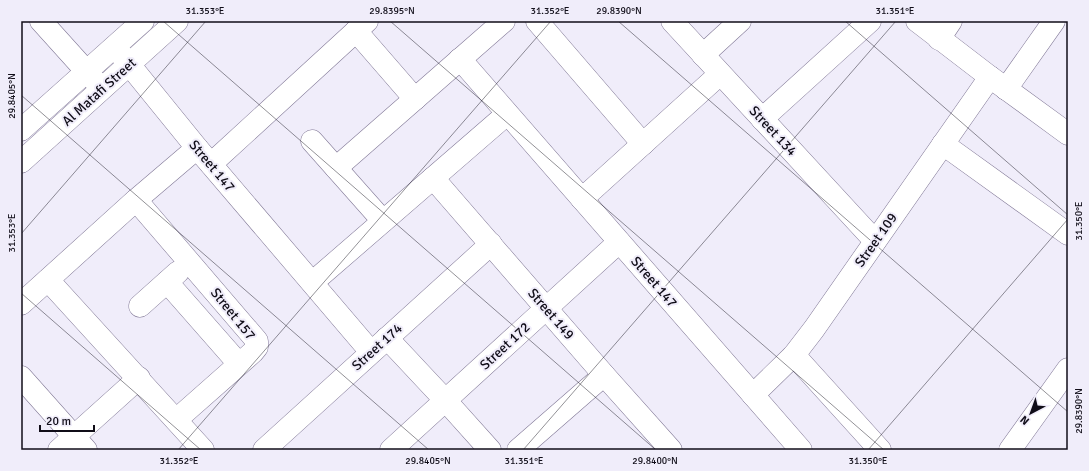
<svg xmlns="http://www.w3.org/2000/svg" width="1089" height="471" viewBox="0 0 1089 471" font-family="Signika,sans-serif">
	<rect width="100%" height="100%" fill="#f0edfa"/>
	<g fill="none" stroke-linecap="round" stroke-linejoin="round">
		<!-- minor casing -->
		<g stroke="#817896" stroke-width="23">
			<g id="minor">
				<polyline points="41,21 96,82"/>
				<polyline points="537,21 643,144"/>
				<polyline points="672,21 875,241"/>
				<polyline points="917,21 990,77 1068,134"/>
				<polyline points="356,31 415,99"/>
				<polyline points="939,39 951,21"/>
				<polyline points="115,47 197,148 371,352"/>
				<polyline points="703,55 740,21"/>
				<polyline points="460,59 801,450"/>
				<polyline points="1006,89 1054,21"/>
				<polyline points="762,119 870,21"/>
				<polyline points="21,130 143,21"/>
				<polyline points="312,141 383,221"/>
				<polyline points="943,144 1068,234"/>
				<polyline points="21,162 177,21"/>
				<polyline points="211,164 367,21"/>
				<polyline points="336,168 504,21"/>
				<polyline points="433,178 604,375 671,450"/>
				<polyline points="582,199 720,74"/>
				<polyline points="136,200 257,341 257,347 253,352 176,420"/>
				<polyline points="48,280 203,450"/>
				<polyline points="167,282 239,364"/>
				<polyline points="313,282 507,114"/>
				<polyline points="21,304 136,200 197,148"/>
				<polyline points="140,306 178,272"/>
				<polyline points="387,338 446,401 490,450"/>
				<polyline points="794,355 880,450"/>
				<polyline points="21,377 86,450"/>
				<polyline points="753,395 794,355 814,329 990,77"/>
				<polyline points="59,450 139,378"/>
				<polyline points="264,450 491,244"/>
				<polyline points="391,450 619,242"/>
				<polyline points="518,450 604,375"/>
				<polyline points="1010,450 1068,369"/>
			</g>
		</g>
		<!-- minor -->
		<use href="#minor" stroke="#fff" stroke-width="22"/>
	</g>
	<!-- ticks -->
	<path fill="none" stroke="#100d18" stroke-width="1" stroke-opacity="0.45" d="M163 21 656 450M390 21 884 450M618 21 1068 412M845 21 1068 215M21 95 429 450M21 234 206 21M21 293 201 450M178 450 551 21M523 450 896 21M868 450 1068 219"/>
	<g text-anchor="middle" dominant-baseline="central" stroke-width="4" stroke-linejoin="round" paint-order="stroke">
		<!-- street labels -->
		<g font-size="14" fill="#100d18" stroke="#f0edfa">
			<text transform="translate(99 92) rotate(-42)">Al Matafi Street</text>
			<text transform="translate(773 131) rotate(47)">Street 134</text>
			<text transform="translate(212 166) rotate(50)">Street 147</text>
			<text transform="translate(876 240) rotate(-55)">Street 109</text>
			<text transform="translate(654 282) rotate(49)">Street 147</text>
			<text transform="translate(233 314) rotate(51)">Street 157</text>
			<text transform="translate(551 314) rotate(49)">Street 149</text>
			<text transform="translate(505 346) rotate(-43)">Street 172</text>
			<text transform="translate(377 347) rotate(-42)">Street 174</text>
		</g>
	</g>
	<!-- border -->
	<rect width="1089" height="471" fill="none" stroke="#f0edfa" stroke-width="44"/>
	<!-- north arrow -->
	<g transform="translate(1031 413) rotate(221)" stroke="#f0edfa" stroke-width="3" paint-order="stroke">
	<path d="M0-3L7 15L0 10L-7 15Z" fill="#100d18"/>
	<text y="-6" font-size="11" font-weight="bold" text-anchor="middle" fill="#100d18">N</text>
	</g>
	<!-- scale -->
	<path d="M40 425v6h54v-6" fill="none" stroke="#100d18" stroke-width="2"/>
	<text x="46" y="425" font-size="12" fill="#100d18" stroke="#f0edfa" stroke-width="3" paint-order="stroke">20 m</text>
	<rect x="22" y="22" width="1045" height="427" fill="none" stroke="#100d18" stroke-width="1.5"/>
	<g font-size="10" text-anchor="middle" fill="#100d18">
		<text x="205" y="14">31.353°E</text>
		<text x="392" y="14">29.8395°N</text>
		<text x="550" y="14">31.352°E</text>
		<text x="619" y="14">29.8390°N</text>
		<text x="895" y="14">31.351°E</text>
		<text transform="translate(11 96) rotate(-90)" y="4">29.8405°N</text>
		<text transform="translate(1078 221) rotate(-90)" y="4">31.350°E</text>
		<text transform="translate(11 233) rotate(-90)" y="4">31.353°E</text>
		<text transform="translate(1078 411) rotate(-90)" y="4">29.8390°N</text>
		<text x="179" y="464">31.352°E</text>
		<text x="428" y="464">29.8405°N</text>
		<text x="524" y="464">31.351°E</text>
		<text x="655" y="464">29.8400°N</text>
		<text x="868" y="464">31.350°E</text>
	</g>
</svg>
